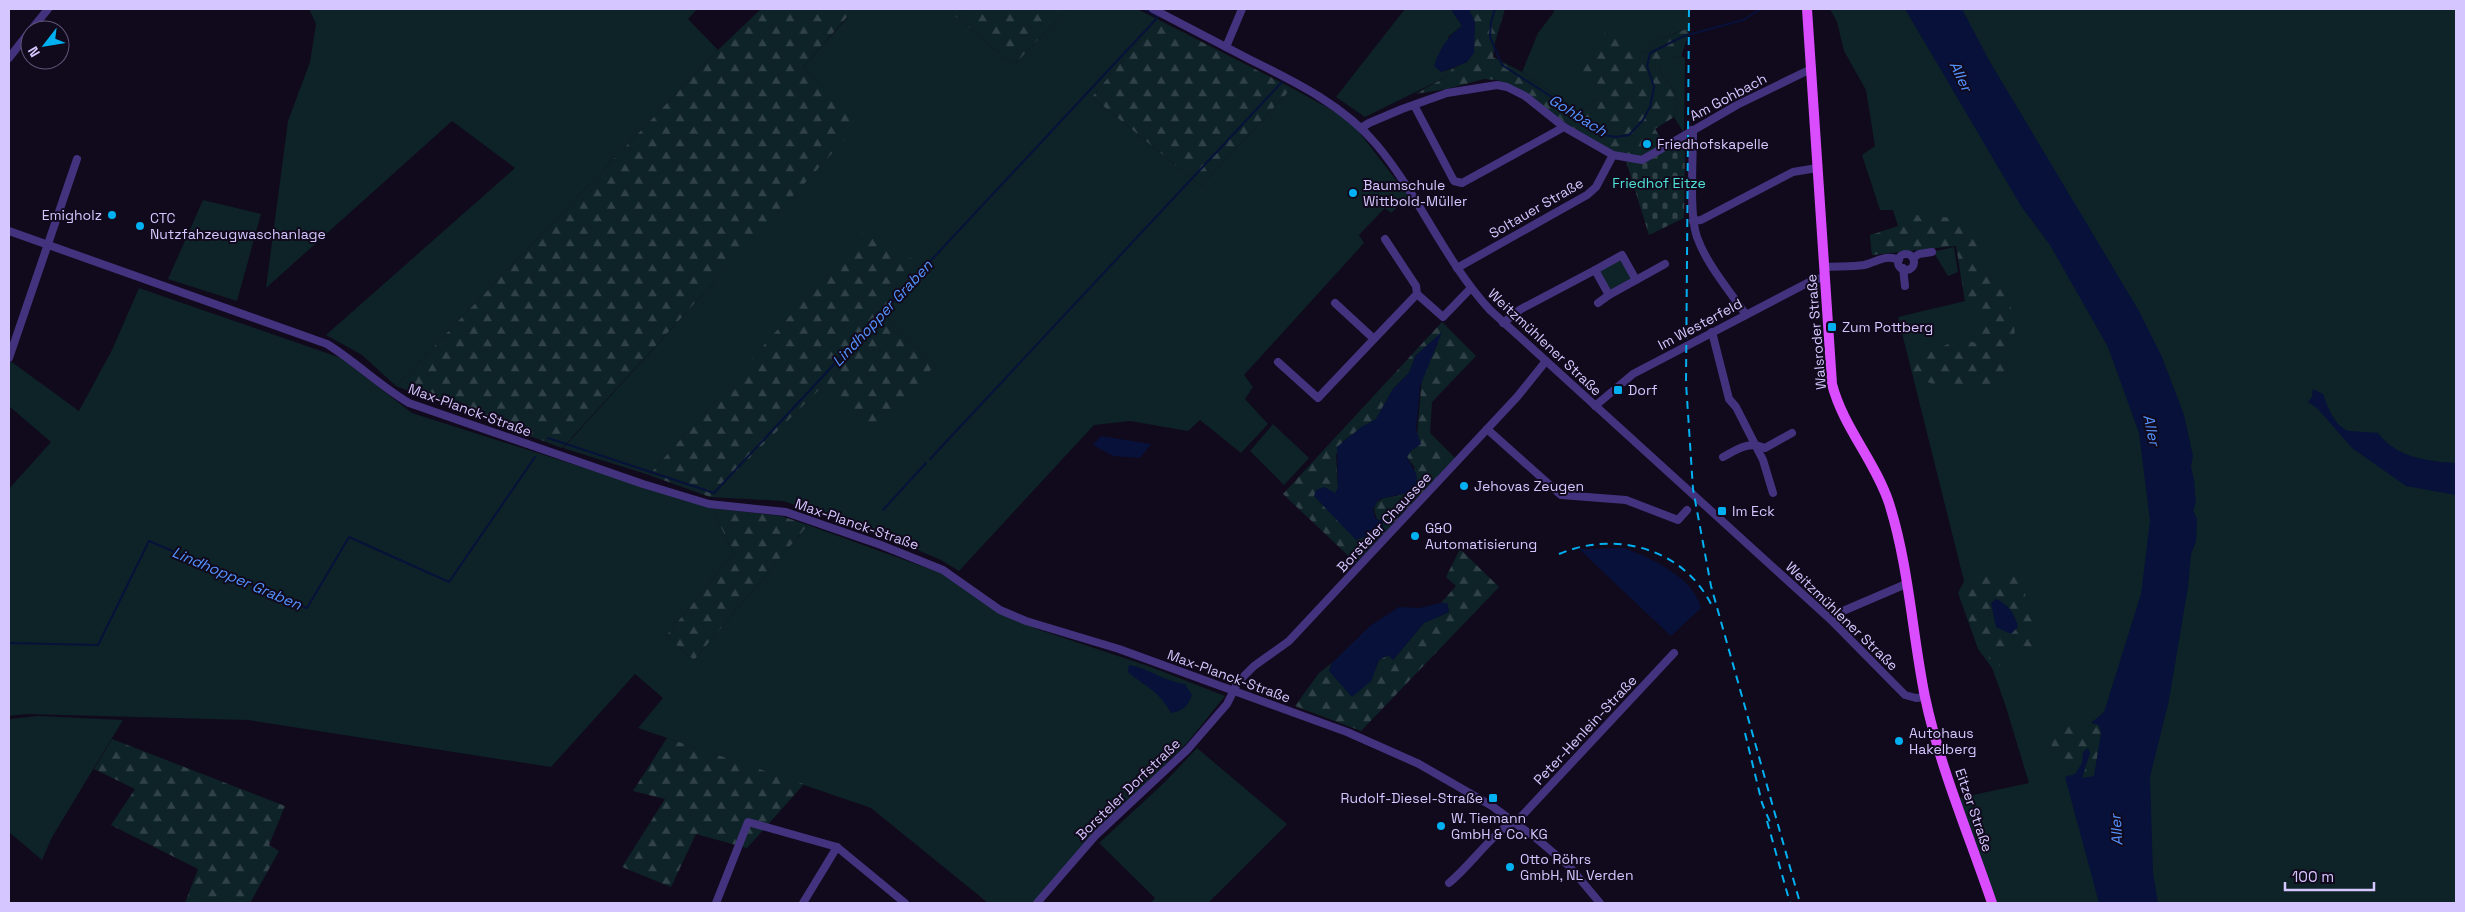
<svg xmlns="http://www.w3.org/2000/svg" width="2465" height="912" viewBox="0 0 2465 912" font-family="'Space Grotesk',sans-serif">
	<defs>
		<pattern id="forest-firs" width="22" height="20" patternUnits="userSpaceOnUse" patternTransform="scale(1.25)"><rect width="22" height="20" fill="#0d2327"/><path d="M5 1l3.5 6h-7zM16 11l3.5 6h-7z" fill="#304147"/></pattern>
		<pattern id="cemetery-stones" width="16" height="16" patternUnits="userSpaceOnUse" patternTransform="scale(1.25)"><rect width="16" height="16" fill="#0d2327"/><path d="M2 7V4a2 2 0 0 1 4 0v3zM10 15v-3a2 2 0 0 1 4 0v3z" fill="#304147"/></pattern>
	</defs>
	<rect width="100%" height="100%" fill="#110a1d"/>
	<!-- green -->
	<g fill="#0d2327">
		<polygon points="309,9 697,9 688,19 718,50 396,386 362,355 326,335 515,168 452,121 266,288 288,121 310,62 316,24"/>
		<polygon points="840,9 962,9 955,16 1014,65 1067,9 1137,9 1157,19 1092,97 1201,186 1292,88 1339,114 1356,128 1409,197 1391,213 1385,208 1359,235 1364,243 1244,375 1253,387 1245,399 1268,424 1241,453 1200,420 1188,431 1130,421 1094,425 959,571 941,560 875,532 783,501 710,497 825,383 935,365 885,315 871,225 649,475 563,448 858,124 803,67 848,17"/>
		<polygon points="1405,9 1451,9 1462,26 1449,36 1441,72 1453,68 1444,78 1365,117 1336,97"/>
		<polygon points="1554,9 1690,9 1690,27 1658,40 1643,55 1615,24 1598,99 1577,111 1522,72 1538,33 1554,12"/>
		<polygon points="1830,9 2456,9 2456,903 1995,903 1959,798 2029,783 2005,704 1992,668 1978,649 1958,593 1964,581 1898,317 1965,301 1956,246 1872,255 1870,235 1898,226 1893,210 1880,210 1862,155 1875,146 1866,90 1844,51 1837,22"/>
		<polygon points="1681,56 1685,58 1684,133 1674,117 1677,96 1659,69 1666,59"/>
		<polygon points="203,200 261,214 237,301 168,279"/>
		<polygon points="1954,247 1958,272 1948,276 1936,256 1936,251"/>
		<polygon points="1620,260 1633,278 1611,291 1599,274 1601,268"/>
		<polygon points="139,288 341,358 412,413 711,508 734,553 666,636 694,660 808,525 946,575 1002,614 1037,629 1151,667 1225,696 1187,743 1095,833 1035,903 988,903 871,808 638,728 663,698 635,674 551,767 248,720 27,714 9,716 9,489 51,442 9,406 9,360 79,411 112,350"/>
		<polygon points="1273,424 1309,458 1284,485 1250,451"/>
		<polygon points="38,716 123,720 52,837 42,860 9,832 9,719"/>
		<polygon points="1197,748 1287,824 1208,903 1151,903 1155,898 1099,843 1165,782"/>
	</g>
	<!-- forest -->
	<g fill="url(#forest-firs)" fill-rule="evenodd">
		<polygon points="761,9 840,9 848,16 803,67 859,124 562,448 396,386 718,50"/>
		<polygon points="962,9 1067,9 1014,65 955,16"/>
		<polygon points="1469,9 1505,9 1495,42 1493,57 1522,72 1577,111 1598,99 1576,62 1615,23 1643,55 1658,40 1691,27 1681,56 1667,59 1659,69 1677,96 1674,117 1655,129 1665,145 1647,156 1626,158 1592,141 1525,95 1497,80 1484,79 1447,89 1415,94 1444,78 1453,68 1467,62"/>
		<polygon points="1157,19 1292,88 1201,186 1092,97"/>
		<path d="M1916 215 1956 218 1978 231 1980 264 1998 278 2009 301 2014 319 2015 343 1996 393 1965 385H1952L1947 380 1933 384 1922 380 1918 382C1910 372 1911 362 1914 351L1927 347 1939 349 1958 338 1980 344V309L1974 302 1965 301 1956 245 1872 255 1870 235 1898 227Z"/>
		<polygon points="870,225 926,271 885,315 935,365 875,431 825,384 710,497 649,475"/>
		<path d="M1442 322 1476 356 1432 402 1430 433 1455 458 1356 563 1283 494ZM1438 343 1422 378 1417 436 1407 457 1415 468 1398 496C1373 497 1367 508 1384 529L1356 540 1324 487 1335 494 1338 488 1336 455 1343 441 1376 419 1393 389 1409 373 1416 355Z"/>
		<polygon points="711,508 781,516 808,525 694,660 666,636 734,553"/>
		<polygon points="1460,549 1499,587 1361,731 1295,706 1319,673 1332,663 1329,671 1371,681 1379,660 1388,655 1394,659 1424,623 1449,612 1447,603 1441,603 1456,586 1446,577"/>
		<path d="M2001 574 2017 575 2021 578 2035 633 2041 641 2040 649 2018 645 1998 667 1988 660 1992 651 1979 645 1977 632 1970 624 1960 594 1972 578ZM1991 603 2011 634 1996 627Z"/>
		<polygon points="2062,723 2099,725 2101,733 2094,776 2082,779 2090,753 2083,752 2082,763 2075,774 2065,777 2053,759 2050,729"/>
		<polygon points="667,738 804,784 747,848 696,834 671,887 622,867 665,799 633,791"/>
		<polygon points="112,739 285,806 269,845 279,851 250,903 185,903 198,869 111,825 135,789 94,769"/>
	</g>
	<!-- cemetery -->
	<polygon fill="url(#cemetery-stones)" points="1685,136 1684,218 1649,235 1626,161 1639,162"/>
	<!-- water -->
	<g fill="#07113a">
		<path d="M1451 9H1469L1475 22 1474 53 1467 62 1441 72 1434 66C1440 48 1447 37 1462 26Z"/>
		<polygon points="1905,9 1962,9 1990,62 2139,311 2162,357 2184,415 2193,456 2191,467 2194,479 2196,503 2193,510 2197,519 2196,542 2191,554 2188,587 2169,700 2150,777 2153,873 2158,903 2099,903 2065,777 2075,774 2082,763 2083,752 2088,748 2090,753 2082,778 2094,776 2101,733 2099,725 2091,723 2104,712 2141,594 2150,521 2139,433 2108,347 2050,245 2021,206"/>
		<path d="M1442 332 1420 386 1416 430 1421 444 1411 451 1407 457C1413 472 1422 473 1413 492L1379 499 1373 509 1375 518 1382 521 1384 529 1356 540 1314 496 1316 490 1324 487 1335 493 1338 488 1337 447 1360 428 1376 419 1393 389 1409 373 1416 355Z"/>
		<path d="M2313 389 2323 394C2327 406 2336 429 2350 431 2359 432 2369 432 2378 433 2397 458 2427 461 2456 463V495L2406 486 2352 448 2317 408 2308 402 2312 397Z"/>
		<polygon points="1101,436 1151,444 1140,458 1113,456 1093,445"/>
		<path d="M1624 548C1651 558 1693 577 1701 608L1671 636 1579 549Z"/>
		<path d="M1996 599C2009 605 2014 613 2018 627L2011 634 1996 627 1991 603Z"/>
		<polygon points="1441,603 1447,603 1449,612 1424,623 1393,660 1388,655 1379,660 1371,681 1352,697 1329,671 1332,663 1370,626 1399,607 1419,608"/>
		<path d="M1129 665C1149 668 1165 682 1185 684L1192 695C1188 706 1183 711 1171 713 1157 689 1148 689 1128 672Z"/>
	</g>
	<g fill="none" stroke-linecap="round" stroke-linejoin="round">
		<!-- stream -->
		<g stroke="#07113a" stroke-width="2">
			<polyline points="1495,9 1491,22 1490,37 1502,65 1555,99 1604,135 1616,137 1629,135 1643,120 1650,107 1654,87 1647,66 1650,53 1684,36 1743,20 1761,9"/>
			<polyline points="548,438 714,493 1158,17 1144,9"/>
			<polyline points="930,459 1282,82"/>
			<polyline points="883,510 926,463"/>
			<polyline points="9,643 98,645 149,541 307,608 349,537 449,582 535,457"/>
		</g>
		<!-- minor -->
		<g stroke="#43337e" stroke-width="8">
			<path d="M1153 9C1184 25 1216 42 1247 58 1293 81 1342 104 1376 144 1419 195 1444 260 1490 310L1830 619 1905 695 1916 698 1925 697"/>
			<polyline points="31,30 48,9"/>
			<polyline points="1226,47 1242,9"/>
			<polyline points="9,58 30,31"/>
			<polyline points="1414,105 1454,181 1462,183 1564,127"/>
			<polyline points="1361,128 1369,123 1402,109 1447,93 1497,85 1507,87 1525,96 1564,127 1613,155 1642,160 1737,105 1811,69"/>
			<path d="M1691 130 1693 134C1693 159 1689 215 1697 237 1707 265 1729 290 1746 315"/>
			<polyline points="1693,221 1701,220 1793,172 1817,168"/>
			<path d="M9 231 327 344C356 362 380 386 409 403L643 484 709 504 786 512 881 545 943 570 1000 610 1026 621 1119 649 1347 732 1419 764 1492 806 1537 839 1569 866 1600 903"/>
			<polyline points="1385,239 1416,286 1417,294 1443,317 1471,288"/>
			<circle cx="1906" cy="262" r="8"/>
			<polyline points="1913,258 1919,254 1932,252"/>
			<path d="M1824 267C1837 266 1852 267 1864 265 1877 262 1885 254 1899 260"/>
			<polyline points="1457,268 1587,195 1596,187 1613,155"/>
			<polyline points="1903,268 1905,286"/>
			<polyline points="1595,270 1622,255 1636,280"/>
			<polyline points="1335,303 1374,339 1417,294"/>
			<polyline points="1598,303 1609,295"/>
			<polyline points="1503,323 1521,309 1595,270 1609,295 1665,264"/>
			<polyline points="1712,332 1729,399 1736,407 1763,460 1773,493"/>
			<polyline points="9,358 77,159"/>
			<polyline points="1278,362 1318,398 1374,339"/>
			<polyline points="1595,406 1633,374 1815,279 1825,278"/>
			<polyline points="1487,429 1561,495 1626,500 1678,520 1687,510"/>
			<path d="M1723 457C1738 449 1748 441 1765 448L1792 433"/>
			<polyline points="1830,619 1836,614 1906,584"/>
			<path d="M1449 883C1473 863 1492 832 1520 818L1674 653"/>
			<polyline points="716,903 748,822 837,847 905,903"/>
			<polyline points="803,903 837,847"/>
			<polyline points="1037,903 1096,835 1188,749 1227,704 1238,682 1254,666 1289,641 1517,397 1546,361"/>
		</g>
		<!-- major -->
		<path stroke="#da4dff" stroke-width="10" d="M1807 9 1832 384C1843 427 1875 461 1889 503 1909 566 1912 633 1925 697 1940 768 1969 835 1992 903"/>
		<!-- rail -->
		<g stroke="#00b0f1" stroke-width="2" stroke-dasharray="8 6" stroke-linecap="butt">
			<polyline points="1689,9 1686,383 1693,489 1711,586 1800,903"/>
			<path d="M1559 554C1615 530 1684 548 1712 606"/>
			<polyline points="1745,733 1762,803 1772,827"/>
			<polyline points="1767,821 1790,903"/>
		</g>
	</g>
	<!-- markers -->
	<g fill="#00b0f1" stroke="#110a1d" stroke-width="2">
		<circle cx="1647" cy="144" r="5"/>
		<circle cx="1353" cy="193" r="5"/>
		<circle cx="112" cy="215" r="5"/>
		<circle cx="140" cy="226" r="5"/>
		<rect x="1827" y="322" width="10" height="10" rx="2.5"/>
		<rect x="1613" y="385" width="10" height="10" rx="2.5"/>
		<circle cx="1464" cy="486" r="5"/>
		<rect x="1717" y="506" width="10" height="10" rx="2.5"/>
		<circle cx="1415" cy="536" r="5"/>
		<circle cx="1899" cy="741" r="5"/>
		<rect x="1488" y="793" width="10" height="10" rx="2.5"/>
		<circle cx="1441" cy="826" r="5"/>
		<circle cx="1510" cy="867" r="5"/>
	</g>
	<g text-anchor="middle" dominant-baseline="central" stroke-width="4" stroke-linejoin="round" paint-order="stroke">
		<!-- street labels -->
		<g font-size="14" fill="#d6c6ff" stroke="#110a1d">
			<text transform="translate(1728 97) rotate(-28)">Am Gohbach</text>
			<text transform="translate(1536 208) rotate(-30)">Soltauer Straße</text>
			<text transform="translate(1700 324) rotate(-28)">Im Westerfeld</text>
			<text transform="translate(1816 332) rotate(-95)">Walsroder Straße</text>
			<text transform="translate(1545 342) rotate(43)">Weitzmühlener Straße</text>
			<text transform="translate(470 410) rotate(20)">Max-Planck-Straße</text>
			<text transform="translate(1384 522) rotate(-47)">Borsteler Chaussee</text>
			<text transform="translate(857 524) rotate(19)">Max-Planck-Straße</text>
			<text transform="translate(1842 616) rotate(44)">Weitzmühlener Straße</text>
			<text transform="translate(1229 676) rotate(20)">Max-Planck-Straße</text>
			<text transform="translate(1585 730) rotate(-47)">Peter-Henlein-Straße</text>
			<text transform="translate(1128 789) rotate(-44)">Borsteler Dorfstraße</text>
			<text transform="translate(1974 810) rotate(71)">Eitzer Straße</text>
		</g>
		<!-- poi labels -->
		<g font-size="14" fill="#d6c6ff" stroke="#110a1d" text-anchor="start">
			<text x="1657" y="144">Friedhofskapelle</text>
			<text x="1363" y="185">Baumschule<tspan x="1363" dy="16">Wittbold-Müller</tspan></text>
			<text x="102" y="215" text-anchor="end">Emigholz</text>
			<text x="150" y="218">CTC<tspan x="150" dy="16">Nutzfahzeugwaschanlage</tspan></text>
			<text x="1842" y="327">Zum Pottberg</text>
			<text x="1628" y="390">Dorf</text>
			<text x="1474" y="486">Jehovas Zeugen</text>
			<text x="1732" y="511">Im Eck</text>
			<text x="1425" y="528">G&amp;O<tspan x="1425" dy="16">Automatisierung</tspan></text>
			<text x="1909" y="733">Autohaus<tspan x="1909" dy="16">Hakelberg</tspan></text>
			<text x="1483" y="798" text-anchor="end">Rudolf-Diesel-Straße</text>
			<text x="1451" y="818">W. Tiemann<tspan x="1451" dy="16">GmbH &amp; Co. KG</tspan></text>
			<text x="1520" y="859">Otto Röhrs<tspan x="1520" dy="16">GmbH, NL Verden</tspan></text>
		</g>
		<!-- park labels -->
		<g font-size="14" fill="#4fe3d7" stroke="#110a1d">
			<text x="1659" y="183">Friedhof Eitze</text>
		</g>
		<!-- water labels -->
		<g font-size="15" font-style="italic" fill="#5493ff" stroke="#110a1d">
			<text transform="translate(1961 76) rotate(64)">Aller</text>
			<text transform="translate(1578 115) rotate(32)">Gohbach</text>
			<text transform="translate(882 313) rotate(-47)">Lindhopper Graben</text>
			<text transform="translate(2152 430) rotate(78)">Aller</text>
			<text transform="translate(237 578) rotate(23)">Lindhopper Graben</text>
			<text transform="translate(2116 830) rotate(-94)">Aller</text>
		</g>
	</g>
	<!-- border -->
	<rect width="2465" height="912" fill="none" stroke="#d6c6ff" stroke-width="20"/>
	<!-- north arrow -->
	<g transform="translate(45 45) rotate(239)"><circle r="24" fill="#110a1d" stroke="#605577"/>
	<path d="M0-4L9 19L0 12L-9 19Z" fill="#00b0f1"/>
	<text y="-8" font-size="14" font-weight="bold" text-anchor="middle" fill="#d6c6ff">N</text>
	</g>
	<!-- scale -->
	<path d="M2285 882v8h89v-8" fill="none" stroke="#d6c6ff" stroke-width="2.5"/>
	<text x="2292" y="882" font-size="15" fill="#d6c6ff" stroke="#110a1d" stroke-width="4" paint-order="stroke">100 m</text>
</svg>
